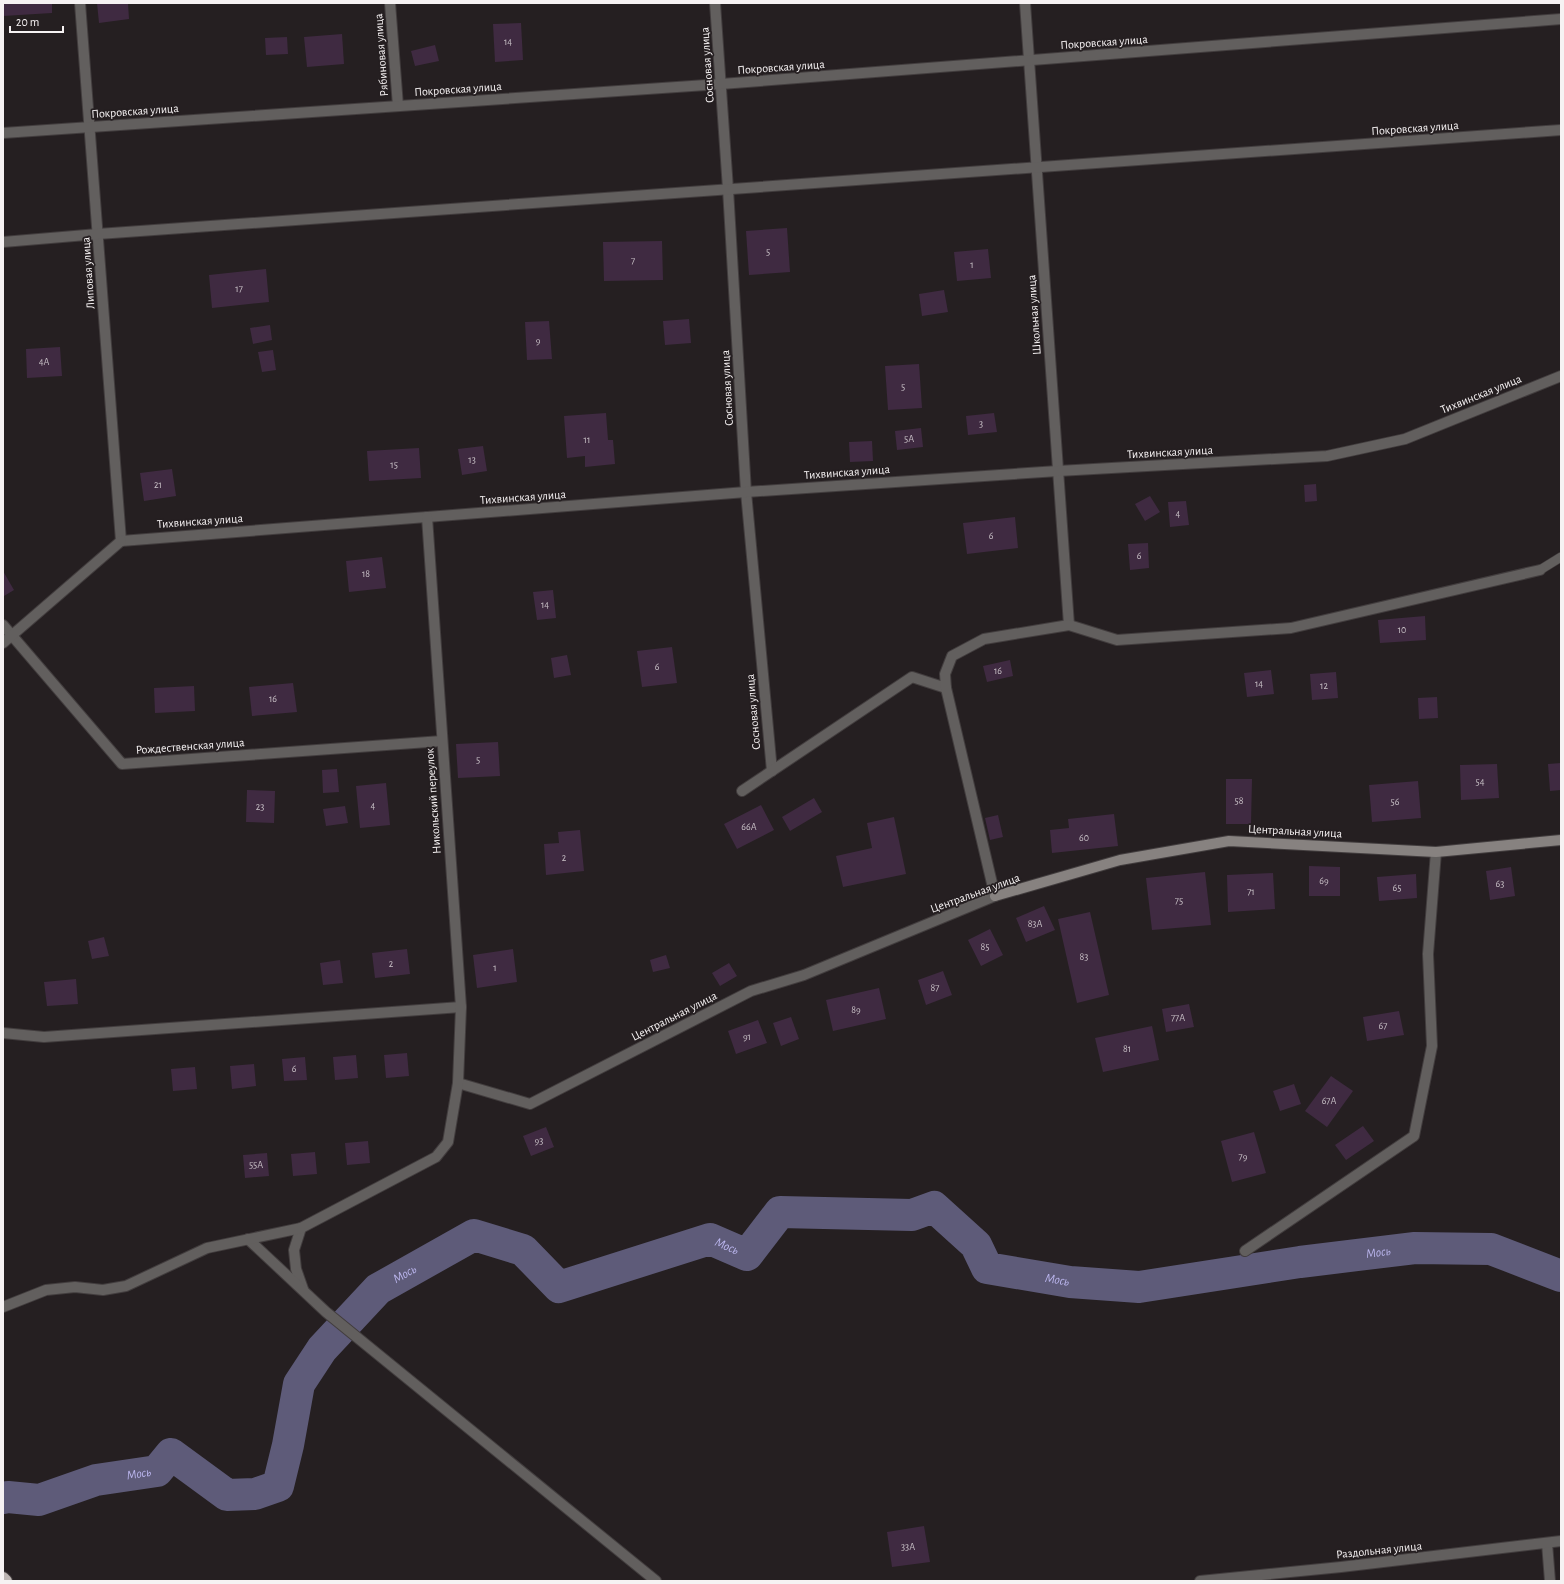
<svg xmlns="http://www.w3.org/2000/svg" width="1564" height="1584" viewBox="0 0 1564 1584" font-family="'Alegreya Sans',sans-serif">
	<rect width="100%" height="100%" fill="#251f21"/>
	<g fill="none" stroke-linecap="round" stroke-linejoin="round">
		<!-- river -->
		<path stroke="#5e5b79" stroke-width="32" id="s1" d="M3 1498 8 1497 39 1500 96 1480 157 1471 171 1454 227 1495 255 1494 278 1486 288 1445 299 1384 322 1349 378 1289 474 1235 523 1250 559 1287 710 1239 747 1255 780 1212 912 1215 934 1207 976 1245 987 1268 1070 1282 1139 1287 1300 1262 1415 1248 1491 1249 1561 1276"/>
	</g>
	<!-- building -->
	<g fill="#3f2a41">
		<polygon points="3,3 52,3 52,13 3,16"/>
		<polygon points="97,3 128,3 129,19 99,23"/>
		<polygon points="521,23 523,60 495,62 493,24"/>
		<polygon points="342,34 344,64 307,67 304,37"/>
		<polygon points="287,37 288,54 266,55 265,38"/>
		<polygon points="435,45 439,61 415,66 411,51"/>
		<polygon points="787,228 790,272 749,275 746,231"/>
		<polygon points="662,241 663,280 604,281 603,242"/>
		<polygon points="988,249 991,278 957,281 954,252"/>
		<polygon points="266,269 269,302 212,308 209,275"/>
		<polygon points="944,290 948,312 922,316 919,294"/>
		<polygon points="689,319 691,343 665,345 663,321"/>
		<polygon points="549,321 552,359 527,360 525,322"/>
		<polygon points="270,325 272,340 253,344 250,328"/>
		<polygon points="60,347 62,376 27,378 26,349"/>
		<polygon points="273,350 276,370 262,372 258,352"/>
		<polygon points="919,364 922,408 888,410 885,366"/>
		<polygon points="606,413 608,440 613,440 615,464 585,467 585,456 567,458 564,416"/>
		<polygon points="994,413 997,432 968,435 966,416"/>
		<polygon points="921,428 923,447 897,450 895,431"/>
		<polygon points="872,441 873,461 850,462 849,442"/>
		<polygon points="483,446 487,471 462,475 458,449"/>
		<polygon points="419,448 421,478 369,481 367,451"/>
		<polygon points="172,469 176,496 144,501 140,473"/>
		<polygon points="1316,484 1317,501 1305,502 1304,485"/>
		<polygon points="1150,496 1160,512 1145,521 1135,504"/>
		<polygon points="1186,501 1189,525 1170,527 1168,502"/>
		<polygon points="1015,517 1018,548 967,554 963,523"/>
		<polygon points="1148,543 1149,568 1130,570 1128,544"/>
		<polygon points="382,557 386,588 349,592 346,561"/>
		<polygon points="3,571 14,590 4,596 3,595"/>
		<polygon points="553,590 556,618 537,620 533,592"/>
		<polygon points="1425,616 1426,640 1380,643 1378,620"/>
		<polygon points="672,647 677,683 642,687 637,651"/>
		<polygon points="567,655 571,675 554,678 551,658"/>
		<polygon points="1010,660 1013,676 987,682 983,666"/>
		<polygon points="1271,670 1274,694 1247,697 1244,673"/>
		<polygon points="1336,672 1338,698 1312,700 1310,674"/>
		<polygon points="293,683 297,712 252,716 249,687"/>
		<polygon points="194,686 195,711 155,713 154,688"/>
		<polygon points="1437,697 1438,718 1419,719 1418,698"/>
		<polygon points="498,742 500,776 458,778 456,744"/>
		<polygon points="1561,763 1561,790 1550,791 1548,764"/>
		<polygon points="1497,764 1499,798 1461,800 1460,765"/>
		<polygon points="337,769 339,792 323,793 322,770"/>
		<polygon points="1226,779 1252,779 1251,824 1226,824"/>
		<polygon points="1418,781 1421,818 1372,822 1369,785"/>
		<polygon points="386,783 390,825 360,828 356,786"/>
		<polygon points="247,790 275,791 274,823 246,822"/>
		<polygon points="814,798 822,812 790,831 782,817"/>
		<polygon points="761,805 774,830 737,849 724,824"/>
		<polygon points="345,806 348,823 326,826 323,809"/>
		<polygon points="1114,814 1118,846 1052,853 1050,830 1069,828 1068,819"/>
		<polygon points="998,815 1003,837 990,840 985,818"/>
		<polygon points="894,817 906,874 843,887 836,856 872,848 867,823"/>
		<polygon points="580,830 584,871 546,875 544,844 559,843 558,832"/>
		<polygon points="1309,866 1340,867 1340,896 1309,896"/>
		<polygon points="1511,867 1515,896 1490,900 1486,871"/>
		<polygon points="1205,872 1211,925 1152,930 1146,878"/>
		<polygon points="1273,873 1275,909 1228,912 1227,875"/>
		<polygon points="1416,874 1417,898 1379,901 1377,877"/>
		<polygon points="1044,906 1055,930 1026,942 1016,918"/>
		<polygon points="1090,912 1109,995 1077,1003 1058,919"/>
		<polygon points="990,929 1003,955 981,966 968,940"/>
		<polygon points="104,937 109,956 92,959 88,941"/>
		<polygon points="407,949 410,974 375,978 372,953"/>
		<polygon points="513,949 517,982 477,988 473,955"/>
		<polygon points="666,955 670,968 653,972 650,960"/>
		<polygon points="340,960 343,983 323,985 320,963"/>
		<polygon points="729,963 737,976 720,986 712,973"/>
		<polygon points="943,971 952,995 926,1005 918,980"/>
		<polygon points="76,979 78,1004 47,1006 44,982"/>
		<polygon points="879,988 886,1019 833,1031 826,1000"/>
		<polygon points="1189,1004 1194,1027 1166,1032 1162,1009"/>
		<polygon points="1399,1011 1404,1035 1367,1041 1363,1017"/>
		<polygon points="791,1017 799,1039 781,1046 773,1023"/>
		<polygon points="758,1020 767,1043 736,1054 728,1031"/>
		<polygon points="1152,1026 1159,1060 1103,1072 1095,1038"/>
		<polygon points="407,1053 409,1076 386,1078 384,1055"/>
		<polygon points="356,1055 358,1078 335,1080 333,1057"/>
		<polygon points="305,1057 307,1080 284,1081 282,1059"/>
		<polygon points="254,1064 256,1086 232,1089 230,1066"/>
		<polygon points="195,1067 197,1089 173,1091 171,1069"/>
		<polygon points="1331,1076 1353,1091 1327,1127 1305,1111"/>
		<polygon points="1294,1084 1301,1104 1280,1111 1273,1091"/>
		<polygon points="1363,1126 1374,1141 1346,1160 1335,1145"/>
		<polygon points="546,1127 554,1147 531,1156 523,1136"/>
		<polygon points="1254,1132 1266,1173 1232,1182 1221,1141"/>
		<polygon points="368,1141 370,1163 347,1165 345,1143"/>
		<polygon points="315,1152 317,1174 293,1176 291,1154"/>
		<polygon points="267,1153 269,1176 245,1178 243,1155"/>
		<polygon points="924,1526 930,1562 892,1567 887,1532"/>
	</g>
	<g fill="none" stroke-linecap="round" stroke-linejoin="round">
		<!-- lane casing -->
		<g stroke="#423d3e" stroke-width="10">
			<polyline id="lane" points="1540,570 1561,557"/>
		</g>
		<!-- street casing -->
		<g stroke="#423d3e" stroke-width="12">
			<g id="street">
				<polyline points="80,3 121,541"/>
				<polyline points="390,3 398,106"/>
				<polyline points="715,3 728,189 746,492 772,771"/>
				<polyline points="1025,3 1069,625"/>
				<polyline points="3,133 721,84 1561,19"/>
				<polyline points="3,242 98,234 1561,130"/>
				<polyline points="121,541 746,492 1058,471 1327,456 1405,439 1561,376"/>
				<polyline points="3,625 122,764 442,741"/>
				<polyline points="3,643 121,541"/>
				<polyline points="742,791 912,677 946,688"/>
				<polyline points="3,1033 44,1037 461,1007"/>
				<polyline points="458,1083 530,1104 751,991 804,975 995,896 946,688 945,674 952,656 984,639 1069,625 1117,640 1291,628 1540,570"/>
				<polyline points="301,1228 294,1250 296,1269 303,1289"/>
				<polyline points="248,1239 326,1312 656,1581"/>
				<polyline points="1245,1251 1414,1136 1432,1046 1428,954 1436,852"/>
				<polyline points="3,1307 46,1290 75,1287 103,1290 126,1286 207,1248 301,1228 436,1157 448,1142 458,1083 461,1007 427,517"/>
				<polyline points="1547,1543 1550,1581"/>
				<polyline points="1200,1581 1341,1567 1561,1541"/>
			</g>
		</g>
		<!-- secondary casing -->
		<g stroke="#423d3e" stroke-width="12">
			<polyline id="secondary" points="995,896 1120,860 1229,841 1436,852 1561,840"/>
		</g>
		<!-- highway casing -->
		<g stroke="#423d3e" stroke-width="14">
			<polyline id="highway" points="3,1578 6,1581"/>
		</g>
		<!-- lane -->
		<use href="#lane" stroke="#625f5e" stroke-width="9"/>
		<!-- street -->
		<use href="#street" stroke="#625f5e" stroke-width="10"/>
		<!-- secondary -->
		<use href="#secondary" stroke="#878280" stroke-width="10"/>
		<!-- highway -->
		<use href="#highway" stroke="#bdb5b3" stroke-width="12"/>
	</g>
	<g text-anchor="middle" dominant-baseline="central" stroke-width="3.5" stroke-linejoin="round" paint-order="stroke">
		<!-- number labels -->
		<g font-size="10" fill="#c8c0c6">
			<text x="508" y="42">14</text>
			<text x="768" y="252">5</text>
			<text x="633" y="261">7</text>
			<text x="972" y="265">1</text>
			<text x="239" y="289">17</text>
			<text x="538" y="341">9</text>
			<text x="44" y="362">4А</text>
			<text x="903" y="387">5</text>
			<text x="981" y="424">3</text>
			<text x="909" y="439">5А</text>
			<text x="587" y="440">11</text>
			<text x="472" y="460">13</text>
			<text x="394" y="465">15</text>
			<text x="158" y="485">21</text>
			<text x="1178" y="514">4</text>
			<text x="991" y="536">6</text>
			<text x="1139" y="556">6</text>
			<text x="366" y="574">18</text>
			<text x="545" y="605">14</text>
			<text x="1402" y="630">10</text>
			<text x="657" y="667">6</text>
			<text x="998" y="671">16</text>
			<text x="1259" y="684">14</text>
			<text x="1324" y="686">12</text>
			<text x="273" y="699">16</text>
			<text x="478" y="760">5</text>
			<text x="1480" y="782">54</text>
			<text x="1239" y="801">58</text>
			<text x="1395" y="802">56</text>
			<text x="373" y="806">4</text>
			<text x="260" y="807">23</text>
			<text x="749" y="827">66А</text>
			<text x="1084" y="838">60</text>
			<text x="564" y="858">2</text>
			<text x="1324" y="881">69</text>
			<text x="1500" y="884">63</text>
			<text x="1397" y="888">65</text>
			<text x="1251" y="892">71</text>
			<text x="1179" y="901">75</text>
			<text x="1035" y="924">83А</text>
			<text x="985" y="947">85</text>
			<text x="1084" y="957">83</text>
			<text x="391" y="964">2</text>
			<text x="495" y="968">1</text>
			<text x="935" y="988">87</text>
			<text x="856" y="1010">89</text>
			<text x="1178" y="1018">77А</text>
			<text x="1383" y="1026">67</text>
			<text x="747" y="1037">91</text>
			<text x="1127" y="1049">81</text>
			<text x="294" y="1069">6</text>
			<text x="1329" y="1101">67А</text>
			<text x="539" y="1141">93</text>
			<text x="1243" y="1157">79</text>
			<text x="256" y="1165">55А</text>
			<text x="908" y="1547">33А</text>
		</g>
		<!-- street labels -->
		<g font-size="12" fill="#f6f2f3" stroke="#251f21">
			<text transform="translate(1104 42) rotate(-4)">Покровская улица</text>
			<text transform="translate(381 55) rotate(-94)">Рябиновая улица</text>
			<text transform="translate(707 65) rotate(-94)">Сосновая улица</text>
			<text transform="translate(781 67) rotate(-4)">Покровская улица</text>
			<text transform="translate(458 89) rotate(-4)">Покровская улица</text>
			<text transform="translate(135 111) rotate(-4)">Покровская улица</text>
			<text transform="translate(1415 128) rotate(-4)">Покровская улица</text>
			<text transform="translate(88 273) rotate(-94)">Липовая улица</text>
			<text transform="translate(1034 315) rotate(-94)">Школьная улица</text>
			<text transform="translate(727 388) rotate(-93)">Сосновая улица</text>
			<text transform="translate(1481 394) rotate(-22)">Тихвинская улица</text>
			<text transform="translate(1170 452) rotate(-3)">Тихвинская улица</text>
			<text transform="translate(847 472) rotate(-4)">Тихвинская улица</text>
			<text transform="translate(523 497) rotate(-4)">Тихвинская улица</text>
			<text transform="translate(200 521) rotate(-4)">Тихвинская улица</text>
			<text transform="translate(753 712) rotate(-95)">Сосновая улица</text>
			<text transform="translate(190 746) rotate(-4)">Рождественская улица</text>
			<text transform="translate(433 801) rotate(-94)">Никольский переулок</text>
			<text transform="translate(1295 831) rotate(3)">Центральная улица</text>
			<text transform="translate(975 893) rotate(-20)">Центральная улица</text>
			<text transform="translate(674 1016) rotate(-27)">Центральная улица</text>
			<text transform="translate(1379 1550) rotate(-6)">Раздольная улица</text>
		</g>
		<!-- water labels -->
		<g font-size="13" font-style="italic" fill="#bbb6ee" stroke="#251f21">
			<text stroke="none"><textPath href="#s1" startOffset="920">Мось</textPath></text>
			<text stroke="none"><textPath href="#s1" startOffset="1629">Мось</textPath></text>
			<text stroke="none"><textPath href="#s1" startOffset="561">Мось</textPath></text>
			<text stroke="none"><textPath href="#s1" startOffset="1305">Мось</textPath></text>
			<text stroke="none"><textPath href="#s1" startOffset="140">Мось</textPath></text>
		</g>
	</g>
	<!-- border -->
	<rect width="1564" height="1584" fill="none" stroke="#f6f2f3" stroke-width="8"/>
	<!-- scale -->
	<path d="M10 26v6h53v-6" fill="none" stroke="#f6f2f3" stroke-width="2"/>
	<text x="16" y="26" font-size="12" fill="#f6f2f3" stroke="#251f21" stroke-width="3" paint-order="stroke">20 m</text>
</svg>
